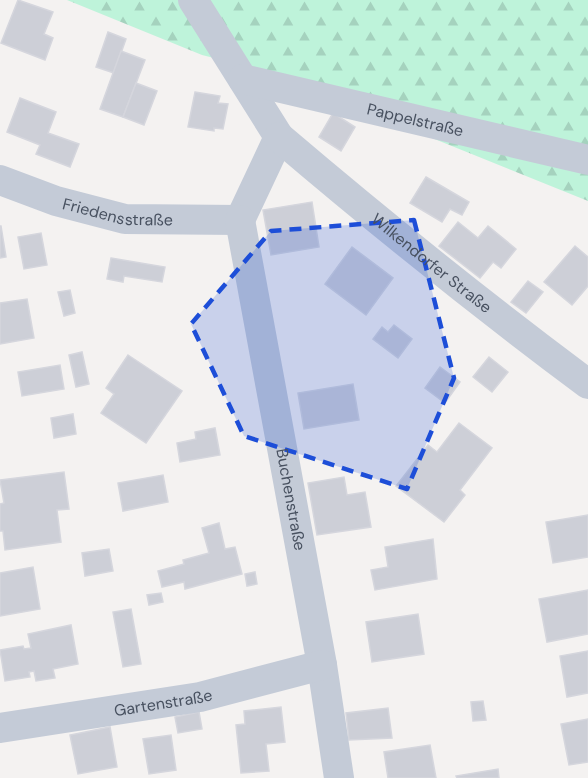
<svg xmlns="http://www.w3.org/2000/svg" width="588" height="778" viewBox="0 0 588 778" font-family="'DM Sans',sans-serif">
	<defs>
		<pattern id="forest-firs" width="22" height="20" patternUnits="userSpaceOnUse" patternTransform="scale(1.5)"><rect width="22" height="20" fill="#bef3da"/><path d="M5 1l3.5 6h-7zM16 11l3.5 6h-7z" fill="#a5d2be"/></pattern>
	</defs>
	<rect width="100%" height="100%" fill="#f4f2f1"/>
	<!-- forest -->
	<polygon fill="url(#forest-firs)" points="67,0 588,0 588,201 266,71 202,55"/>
	<!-- building -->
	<g fill="#cdcfd7" stroke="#d5d6dd" stroke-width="1.5">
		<polygon points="18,0 53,12 44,34 53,38 45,60 1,43"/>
		<polygon points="108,32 126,39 114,73 96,67"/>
		<polygon points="121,51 145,60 123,117 100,109"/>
		<polygon points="136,83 157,91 144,125 123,117"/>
		<polygon points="195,92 220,96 218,103 228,104 223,129 214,128 214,131 188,127"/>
		<polygon points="20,98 56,112 48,133 79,144 70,167 36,154 40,145 7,132"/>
		<polygon points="333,113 355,127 341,151 319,137"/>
		<polygon points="426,177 469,202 462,215 450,209 442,222 410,203"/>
		<polygon points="312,202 319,247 271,255 263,210"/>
		<polygon points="458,222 478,238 488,226 516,249 501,268 493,262 480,278 439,246"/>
		<polygon points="1,226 6,257 0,258 0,226"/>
		<polygon points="41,233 47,265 24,269 18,237"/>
		<polygon points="575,246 588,257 588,286 572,305 544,282"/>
		<polygon points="352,247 393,278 366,315 325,284"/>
		<polygon points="111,258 165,267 162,282 124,276 123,282 107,279"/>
		<polygon points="528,281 543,292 526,313 511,302"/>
		<polygon points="70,290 75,313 64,316 58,292"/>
		<polygon points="27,299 34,338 0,344 0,303"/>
		<polygon points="394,325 412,339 398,358 373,339 382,327 388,332"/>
		<polygon points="82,352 89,384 76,387 69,355"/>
		<polygon points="128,355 182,391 146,443 101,413 114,394 106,388"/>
		<polygon points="489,357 508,372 492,392 473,377"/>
		<polygon points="60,365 64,389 22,396 18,372"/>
		<polygon points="440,367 460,382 445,403 425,388"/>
		<polygon points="353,384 359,420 304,429 298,393"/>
		<polygon points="73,414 76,434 54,438 51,418"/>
		<polygon points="459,423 492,448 460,490 465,495 444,522 396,486 428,445 437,452"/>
		<polygon points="215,428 220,455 180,462 177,443 196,439 195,432"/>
		<polygon points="64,472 69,509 57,510 61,542 5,550 3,531 0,531 0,504 4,503 0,480"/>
		<polygon points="163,475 168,502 123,511 118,483"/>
		<polygon points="344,477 347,495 365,492 371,527 317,535 308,483"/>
		<polygon points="588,515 588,557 553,563 546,522"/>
		<polygon points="219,523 225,549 235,547 242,574 185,589 184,582 162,587 158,571 184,564 183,560 209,553 202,528"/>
		<polygon points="433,539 437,579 375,590 371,570 388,567 385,547"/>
		<polygon points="109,549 113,571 85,576 82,553"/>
		<polygon points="33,567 40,609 0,616 0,573"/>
		<polygon points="255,572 257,584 247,586 245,574"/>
		<polygon points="588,590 588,634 547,642 539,599"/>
		<polygon points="161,593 163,602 149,605 147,595"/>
		<polygon points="131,609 141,664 123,667 113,612"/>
		<polygon points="418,614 424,654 372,662 366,622"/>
		<polygon points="71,625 78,664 53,669 55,678 36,681 34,671 29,672 30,677 5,681 0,650 23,646 24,649 31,648 28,634"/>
		<polygon points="588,651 588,693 567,697 560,656"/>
		<polygon points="483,701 486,720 473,721 471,702"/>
		<polygon points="281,707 285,742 266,744 269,771 241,773 236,725 245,724 244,711"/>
		<polygon points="388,708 392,738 349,740 346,713"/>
		<polygon points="199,712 202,729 178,733 175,717"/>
		<polygon points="588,719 588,762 569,765 561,724"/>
		<polygon points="110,727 117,767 78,774 70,735"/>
		<polygon points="171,735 176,770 149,774 143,739"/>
		<polygon points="430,745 436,778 388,778 384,752"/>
		<polygon points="498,769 499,778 457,778 456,776"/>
	</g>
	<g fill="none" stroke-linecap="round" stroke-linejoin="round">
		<!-- street -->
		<g stroke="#c4cbd7" stroke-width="30">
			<polyline points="193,0 279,137 240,220"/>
			<path id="s1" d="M243 79 588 160"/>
			<path id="s2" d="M279 137C380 223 482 305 588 384"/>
			<path id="s3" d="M0 180 56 201 125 219 240 220"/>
			<path id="s4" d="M240 220 322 665 339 778"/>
			<path id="s5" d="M0 728 200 697 322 665"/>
		</g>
	</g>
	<!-- marked area -->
	<path fill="#1d4ed8" fill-opacity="0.2" stroke="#1d4ed8" stroke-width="4.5" stroke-dasharray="12 8" stroke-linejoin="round" d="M414 220 454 378 407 489 244 436 191 324 271 231Z"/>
	<g text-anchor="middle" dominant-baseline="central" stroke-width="6" stroke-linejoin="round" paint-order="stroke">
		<!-- street labels -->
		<g font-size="16" fill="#485160" stroke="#fff">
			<text stroke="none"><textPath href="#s1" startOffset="177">Pappelstraße</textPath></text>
			<text stroke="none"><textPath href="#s3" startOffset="123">Friedensstraße</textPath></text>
			<text stroke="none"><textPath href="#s2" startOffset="198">Wilkendorfer Straße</textPath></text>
			<text stroke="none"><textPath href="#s4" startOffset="284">Buchenstraße</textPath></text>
			<text stroke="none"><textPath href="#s5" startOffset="165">Gartenstraße</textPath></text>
		</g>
	</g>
</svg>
